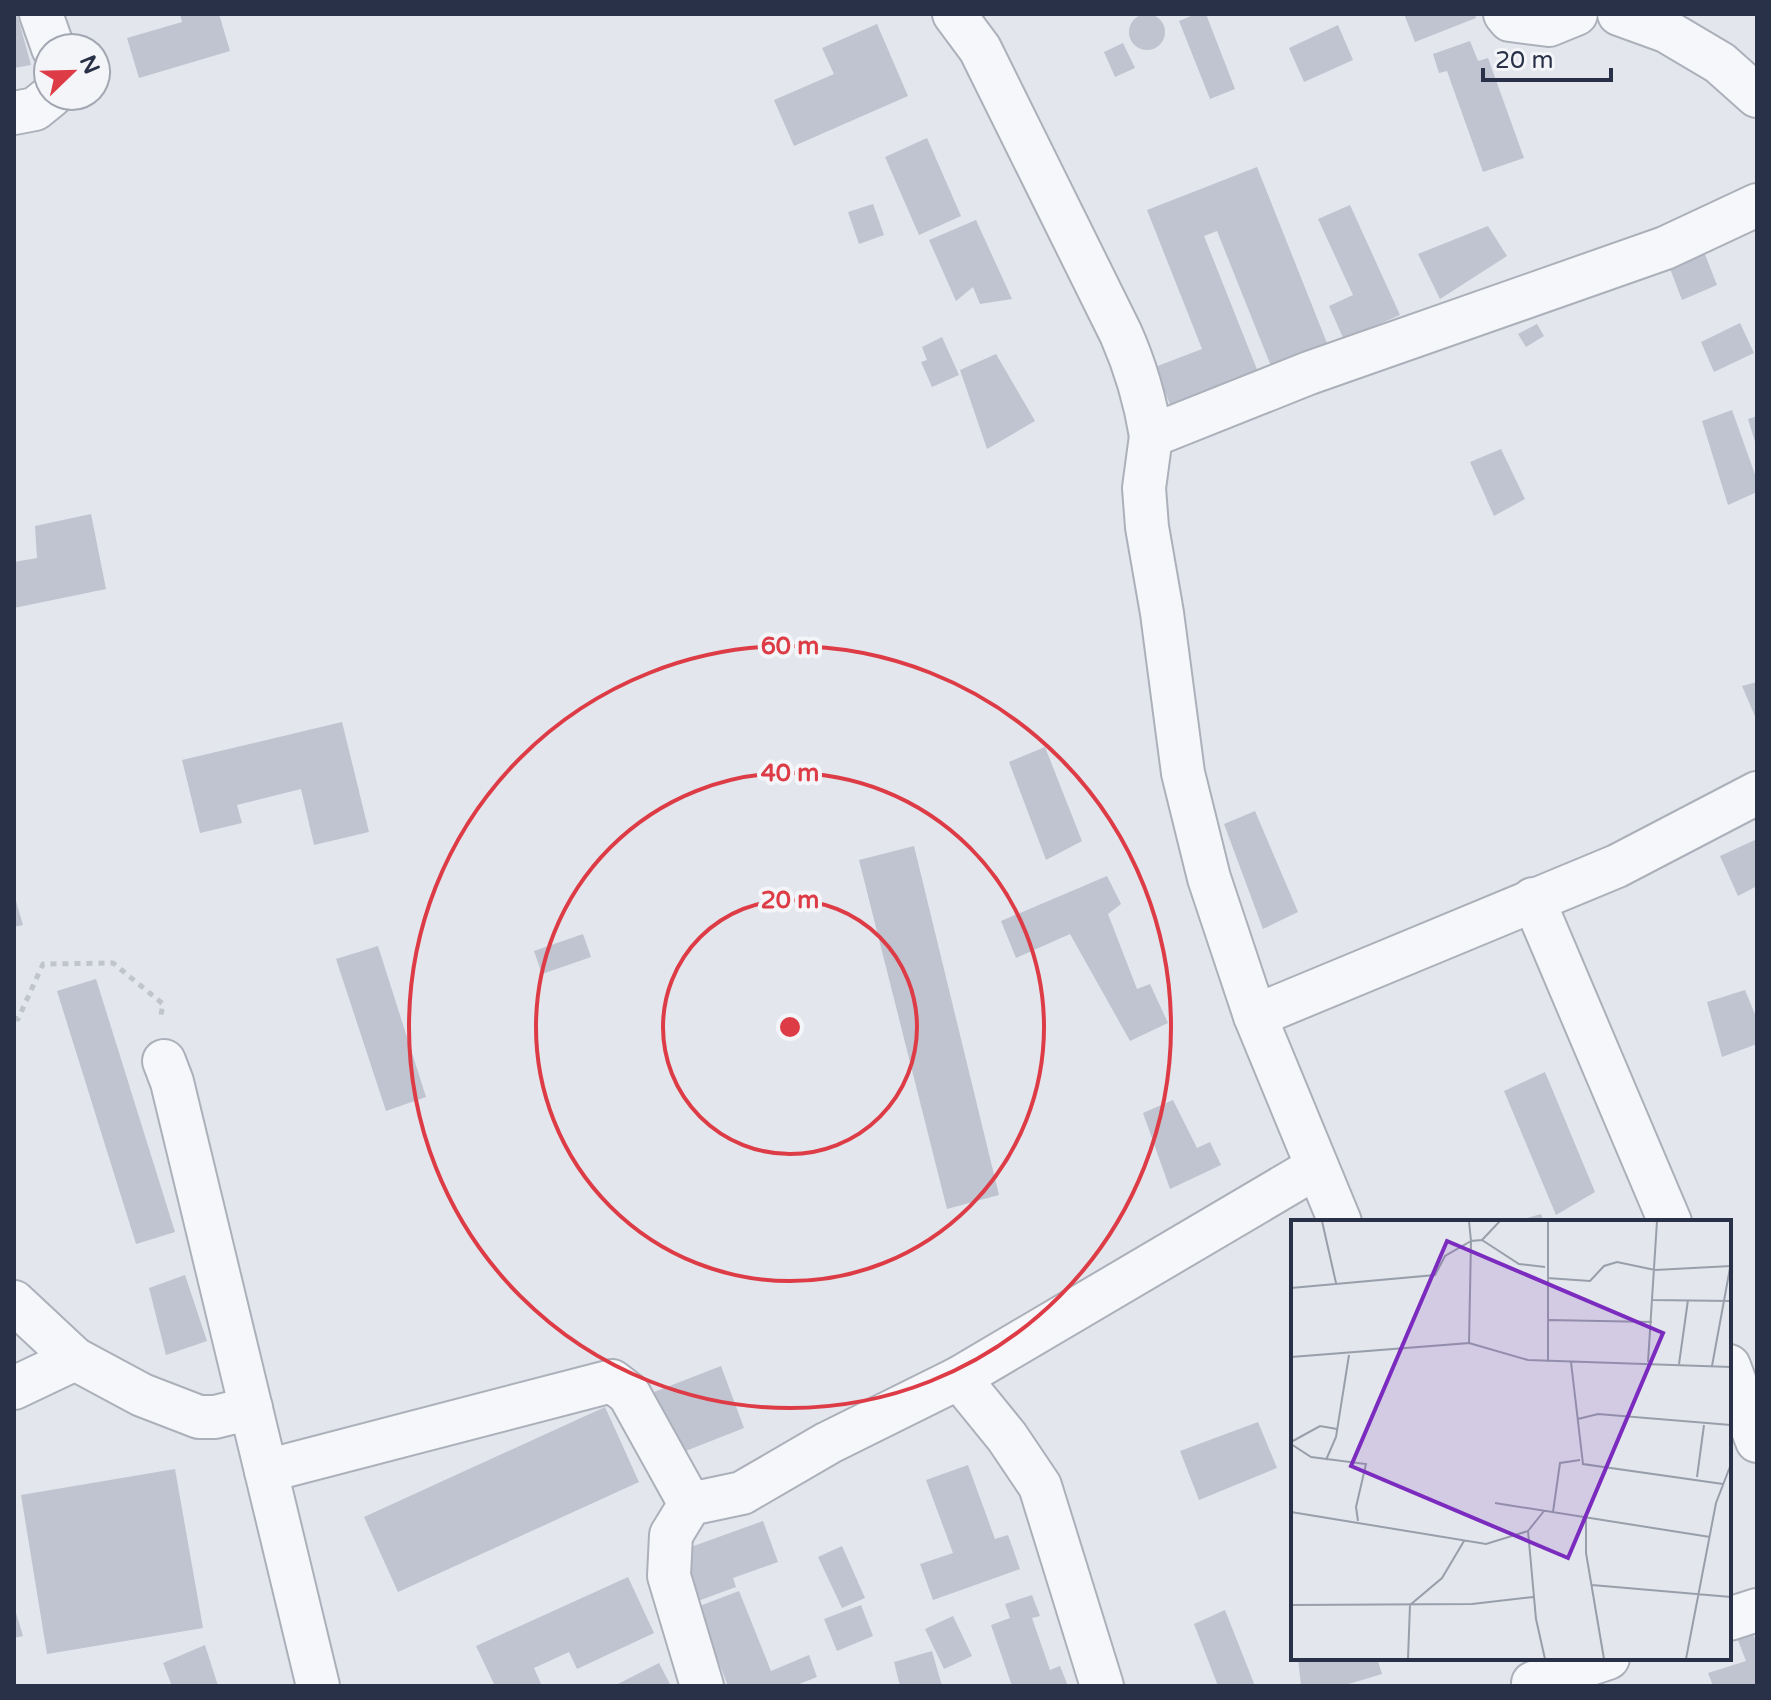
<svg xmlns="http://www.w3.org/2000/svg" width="1771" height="1700" viewBox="0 0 1771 1700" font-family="'Varela Round',sans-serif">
	<rect width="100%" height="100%" fill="#e3e6ec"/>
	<!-- building -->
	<g fill="#bfc4d0">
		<circle cx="1147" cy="32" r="18"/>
		<polygon points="14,14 17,14 31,65 14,68"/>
		<polygon points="180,14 219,14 230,51 139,78 127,38 182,22"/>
		<polygon points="1196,14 1206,14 1235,89 1210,99 1179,21"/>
		<polygon points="1404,14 1475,14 1476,18 1415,42"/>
		<polygon points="877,24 908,96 794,146 774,100 834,74 822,48"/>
		<polygon points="1338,25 1353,60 1304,82 1289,48"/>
		<polygon points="1470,41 1478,61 1488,58 1524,158 1483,172 1447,71 1439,73 1433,54"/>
		<polygon points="1123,43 1135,68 1115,77 1104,52"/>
		<polygon points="927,138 961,216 919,235 885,157"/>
		<polygon points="1257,167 1327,343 1271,366 1217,231 1204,236 1260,377 1173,412 1155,367 1202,349 1147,210"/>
		<polygon points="873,204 884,235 859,244 848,212"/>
		<polygon points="1350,205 1400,315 1344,340 1329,306 1353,295 1318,219"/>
		<polygon points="976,220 1012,299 980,304 973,287 956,301 929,240"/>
		<polygon points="1488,226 1507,256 1440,299 1418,254"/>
		<polygon points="1704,252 1717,285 1682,300 1669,266"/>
		<polygon points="1740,323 1754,353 1714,372 1701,342"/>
		<polygon points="1537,324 1544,336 1526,347 1518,334"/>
		<polygon points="942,337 959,375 932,387 921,362 927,360 922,347"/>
		<polygon points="996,354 1035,421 987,449 960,370"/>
		<polygon points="1732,410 1757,480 1757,492 1728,505 1702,421"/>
		<polygon points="1757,416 1757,445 1756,445 1748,419"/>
		<polygon points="1501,449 1525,499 1494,516 1470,462"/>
		<polygon points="91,514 106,589 14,608 14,562 37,558 35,526"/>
		<polygon points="1757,682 1757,721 1742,686"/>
		<polygon points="342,722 369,832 314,845 301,789 237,805 242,823 200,833 182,760"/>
		<polygon points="1045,747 1082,841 1046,860 1009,762"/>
		<polygon points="1255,811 1298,912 1263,929 1224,824"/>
		<polygon points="1757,839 1757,886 1738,896 1720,856"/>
		<polygon points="914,846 999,1195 947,1209 859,860"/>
		<polygon points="1107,876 1121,904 1108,914 1137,989 1150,984 1168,1023 1130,1041 1070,934 1016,958 1001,921"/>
		<polygon points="14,894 23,925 14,927"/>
		<polygon points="583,934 591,957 542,974 534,951"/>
		<polygon points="378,946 426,1097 386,1111 336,959"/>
		<polygon points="96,979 175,1232 136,1244 57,991"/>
		<polygon points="1745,990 1757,1019 1757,1044 1722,1057 1707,1002"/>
		<polygon points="1545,1072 1595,1192 1556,1215 1504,1091"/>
		<polygon points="1173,1100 1197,1148 1210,1142 1221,1165 1170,1189 1143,1113"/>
		<polygon points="1541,1214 1544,1222 1517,1222 1517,1221"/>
		<polygon points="185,1275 207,1341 166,1355 149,1288"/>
		<polygon points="721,1366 744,1428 678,1454 654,1392"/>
		<polygon points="605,1407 639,1482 398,1592 364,1517"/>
		<polygon points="1258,1422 1277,1468 1199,1500 1180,1451"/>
		<polygon points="968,1465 995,1539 1008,1535 1020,1569 933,1600 920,1564 953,1553 926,1480"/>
		<polygon points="175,1469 203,1628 47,1654 21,1495"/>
		<polygon points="763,1521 778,1562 733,1578 736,1587 695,1602 677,1552"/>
		<polygon points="842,1546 865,1598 842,1608 818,1557"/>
		<polygon points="628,1577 654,1633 577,1669 569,1652 534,1668 542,1686 495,1686 476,1646"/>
		<polygon points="739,1591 771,1671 809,1655 817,1677 794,1686 728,1686 697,1607"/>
		<polygon points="1032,1595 1040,1616 1032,1618 1050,1670 1060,1666 1068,1686 1012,1686 991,1625 1010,1618 1005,1604"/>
		<polygon points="861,1605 873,1636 837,1651 824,1619"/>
		<polygon points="14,1606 23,1636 14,1638"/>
		<polygon points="1225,1610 1255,1686 1218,1686 1194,1624"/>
		<polygon points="953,1616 972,1656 944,1669 925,1629"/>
		<polygon points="1752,1629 1757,1647 1757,1686 1713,1686 1708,1673 1746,1661 1736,1635"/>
		<polygon points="205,1645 218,1686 172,1686 163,1663"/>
		<polygon points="932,1651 942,1686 900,1686 894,1662"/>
		<polygon points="1298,1658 1377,1658 1382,1674 1342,1686 1301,1686"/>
		<polygon points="659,1663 671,1686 614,1686"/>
	</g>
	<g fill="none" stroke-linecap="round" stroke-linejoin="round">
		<!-- minor casing -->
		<g stroke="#abb0ba" stroke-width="46">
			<g id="minor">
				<polyline points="41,14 53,48"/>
				<path d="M954 14 980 49 1121 334C1136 368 1145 399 1151 436L1309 373 1665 248 1757 205"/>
				<polyline points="1505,14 1510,20 1549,25 1576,14"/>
				<polyline points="1619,14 1666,31 1720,63 1757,96"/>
				<polyline points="14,113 35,109 51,96"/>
				<polyline points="1151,436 1144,488 1147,527 1162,613 1183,773 1209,878 1255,1016 1340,1222"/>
				<polyline points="1533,899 1670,1222"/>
				<polyline points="1255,1016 1617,866 1757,793"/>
				<polyline points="164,1061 172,1082 318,1686"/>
				<polyline points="14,1302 75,1359 142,1395 199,1417 215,1417 251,1408"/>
				<polyline points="1729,1366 1757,1441"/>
				<polyline points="959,1378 1007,1437 1040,1486 1102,1686"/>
				<polyline points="14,1388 75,1359"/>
				<polyline points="266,1471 612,1381 629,1394 690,1504"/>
				<polyline points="1729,1619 1757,1610"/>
				<polyline points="1533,1683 1608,1658"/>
				<polyline points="702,1686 669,1576 671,1535 690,1504 742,1493 828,1443 959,1378 1317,1167"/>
			</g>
		</g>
		<!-- path -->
		<polyline stroke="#c0c4cb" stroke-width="5" stroke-dasharray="6 6" stroke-linecap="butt" points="14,1018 18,1019 43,964 113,963 163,1004 160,1020"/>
		<!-- minor -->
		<use href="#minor" stroke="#f6f7fa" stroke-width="42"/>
	</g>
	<!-- distance rings -->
	<g fill="none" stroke="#dd3c46" stroke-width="4">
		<circle cx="790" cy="1027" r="127"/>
		<circle cx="790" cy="1027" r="254"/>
		<circle cx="790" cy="1027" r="381"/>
	</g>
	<!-- overview -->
	<g transform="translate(1291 1220)">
		<rect width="440" height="440" fill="#e3e6ec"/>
		<path fill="none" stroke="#989eaa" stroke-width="2" d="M31 1 45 63M257 1V142M191 20 228 44 254 47M256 58 299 61 313 46 326 42 364 50 440 46M0 68 144 55 154 36 180 21 178 1M362 80 440 81M258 100 361 102M178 123 237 140 440 147M0 137 178 123 180 21 191 20 209 1M280 142 292 244 432 264M357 142 366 1M388 144 397 80M421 146 439 48M287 199 307 194 440 205M0 222 29 206 46 209M0 224 20 237 75 244 65 287 67 301M35 240 45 217 58 135M406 257 413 205M204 283 419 317M0 292 195 324 237 311 253 291M262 292 269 243 289 240M295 298V333L313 439M237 311 245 399 254 439M301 365 440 377M0 385 181 384 242 377M117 439 119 385 151 358 173 321M395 439 425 283 440 244"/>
		<path fill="#7b2cbf" fill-opacity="0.15" stroke="#7b2cbf" stroke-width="4" d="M156 21 372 113 277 338 60 246Z"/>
		<rect width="440" height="440" fill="none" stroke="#283147" stroke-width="4"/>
	</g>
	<circle cx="790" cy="1027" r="12" fill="#dd3c46" stroke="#f3f5f9" stroke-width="4"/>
	<g font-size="24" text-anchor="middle" font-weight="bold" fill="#dd3c46" stroke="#f3f5f9" stroke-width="8" stroke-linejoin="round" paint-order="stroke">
		<text x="790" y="654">60 m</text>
		<text x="790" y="781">40 m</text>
		<text x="790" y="908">20 m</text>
	</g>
	<!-- border -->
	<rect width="1771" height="1700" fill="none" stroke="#283147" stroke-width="32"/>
	<!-- north arrow -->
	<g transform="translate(72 72) rotate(67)"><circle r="38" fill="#f3f5f9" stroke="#a2a7b2" stroke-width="2"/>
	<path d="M0-6L14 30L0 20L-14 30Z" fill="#dd3c46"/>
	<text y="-12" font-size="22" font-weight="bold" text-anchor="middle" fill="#283147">N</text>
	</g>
	<!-- scale -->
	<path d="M1483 68v12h128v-12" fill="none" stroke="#283147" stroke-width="4"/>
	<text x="1495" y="68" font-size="24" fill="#283147" stroke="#f3f5f9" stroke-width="6" paint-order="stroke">20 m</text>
</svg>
